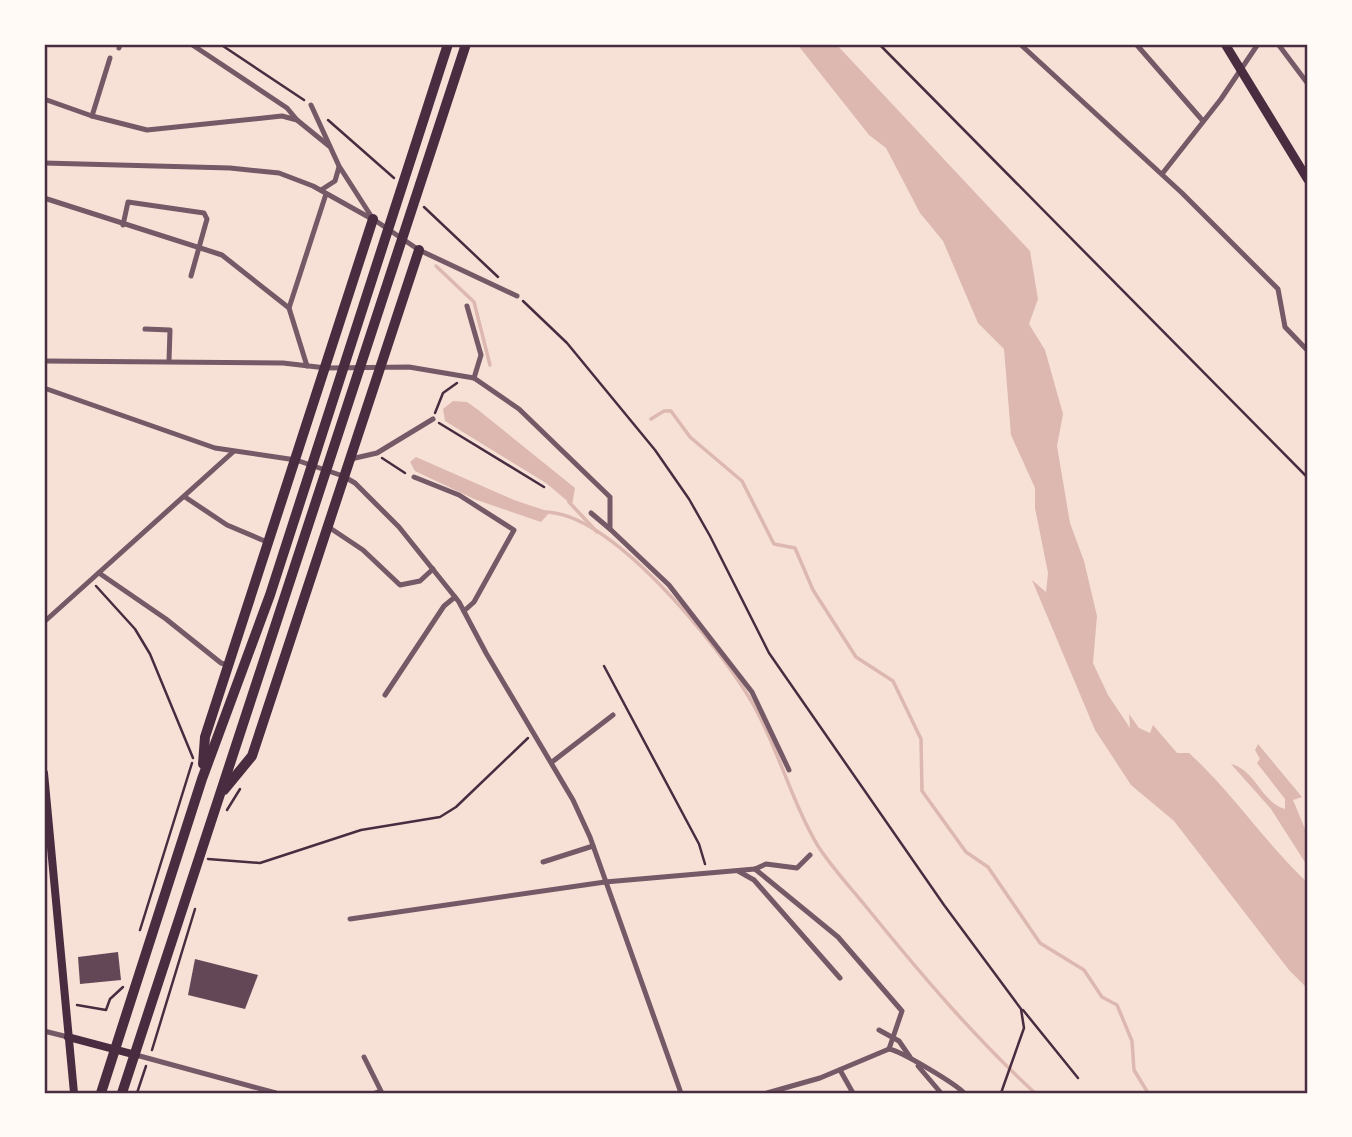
<svg xmlns="http://www.w3.org/2000/svg" width="1352" height="1137" viewBox="0 0 1352 1137" font-family="Jost,sans-serif">
	<rect width="100%" height="100%" fill="#f7e1d7"/>
	<!-- water -->
	<g fill="#dcb8b0">
		<path d="M797 44H836L1030 251 1038 299 1029 324 1045 350 1063 414 1057 446 1070 523 1084 561 1097 616 1093 663 1108 695 1130 728 1129 714 1139 728 1150 733 1153 725 1177 753H1189C1233 793 1265 843 1308 883V989L1289 970 1174 821 1131 785 1095 730 1032 580 1046 592 1048 573 1035 508V488L1011 435 1004 349 978 323 943 241 920 213 886 148 869 135Z"/>
		<polygon points="453,401 467,402 477,409 575,488 572,505 546,483 445,421 443,409"/>
		<polygon points="416,457 514,500 550,512 541,522 474,499 415,471 410,462"/>
		<path d="M1258 744 1302 797 1293 800 1308 836V867L1271 809 1231 764C1256 770 1261 802 1285 809V799L1257 763 1260 759 1255 750Z"/>
	</g>
	<g fill="none" stroke-linecap="round" stroke-linejoin="round">
		<!-- stream -->
		<g stroke="#dcb8b0" stroke-width="3.5">
			<polyline points="436,266 474,302 490,365"/>
			<polyline points="651,419 664,411 671,411 690,437 742,481 774,544 795,548 813,590 856,657 893,681 921,739 922,791 966,852 988,867 1040,943 1084,970 1102,997 1117,1005 1132,1041 1134,1070 1148,1093"/>
			<polyline points="569,502 597,532"/>
			<path d="M546 512C613 514 716 643 749 697 777 744 791 801 818 846 832 868 852 889 868 909 920 973 974 1037 1035 1093"/>
		</g>
	</g>
	<!-- building -->
	<g fill="#644757">
		<polygon points="118,952 121,980 80,984 78,957"/>
		<polygon points="195,959 258,975 245,1009 188,995"/>
	</g>
	<g fill="none" stroke-linecap="round" stroke-linejoin="round">
		<!-- path -->
		<g stroke="#4a2c40" stroke-width="2.5">
			<polyline points="220,44 304,100"/>
			<polyline points="879,44 1308,478"/>
			<polyline points="328,120 394,178"/>
			<polyline points="424,207 498,277"/>
			<polyline points="523,301 567,343 655,450 689,499 710,536 769,653 944,905 1021,1009 1024,1028 1001,1093"/>
			<polyline points="435,413 443,393 457,383"/>
			<polyline points="439,423 544,487"/>
			<polyline points="382,458 405,473"/>
			<polyline points="96,586 135,629 150,654 193,758"/>
			<polyline points="604,666 699,844 705,864"/>
			<polyline points="227,810 240,789"/>
			<polyline points="208,859 260,863 361,830 440,817 456,807 528,738"/>
			<polyline points="140,930 192,763"/>
			<polyline points="77,1005 106,1010 110,999 123,987"/>
			<polyline points="1023,1010 1078,1078"/>
			<polyline points="152,1050 195,909"/>
			<polyline points="137,1093 146,1066"/>
		</g>
		<!-- minor -->
		<g stroke="#755966" stroke-width="5">
			<polyline points="191,44 287,108 297,120"/>
			<polyline points="1020,44 1182,193 1278,289 1285,327 1308,351"/>
			<polyline points="1136,44 1203,121"/>
			<polyline points="1278,44 1308,84"/>
			<polyline points="119,48 120,44"/>
			<polyline points="44,99 92,116 147,130 282,116 297,120 329,146"/>
			<polyline points="311,105 339,166 373,219 419,250 517,296"/>
			<polyline points="92,116 110,58"/>
			<polyline points="44,163 230,168 279,173 313,186 372,219"/>
			<polyline points="1162,174 1221,99 1258,44"/>
			<polyline points="321,190 335,181 339,167"/>
			<polyline points="44,198 222,255 289,308 307,366"/>
			<polyline points="123,225 128,202 204,213 207,219 191,276"/>
			<polyline points="467,306 481,355 474,378"/>
			<polyline points="289,308 326,194"/>
			<polyline points="145,329 170,330 169,361"/>
			<polyline points="44,361 283,363 326,368 409,367 474,378 519,409 610,497 610,529 669,585 752,692 789,770"/>
			<polyline points="44,388 215,448 296,460 343,476 355,483 399,527 459,602 486,653 573,800 590,837 681,1093"/>
			<polyline points="351,459 377,453 433,419"/>
			<polyline points="414,477 459,495 514,530 474,602 464,611"/>
			<polyline points="185,497 227,525 267,542"/>
			<polyline points="591,513 610,529"/>
			<polyline points="327,526 363,550 400,585 420,581 433,569"/>
			<polyline points="99,573 166,619 221,663 228,665"/>
			<polyline points="44,622 233,452"/>
			<polyline points="385,695 444,606 455,597"/>
			<polyline points="552,762 613,715"/>
			<polyline points="543,862 593,846"/>
			<polyline points="755,869 838,937 902,1011 889,1049"/>
			<polyline points="738,871 754,880 840,978"/>
			<polyline points="350,919 605,882 755,869 766,864 797,868 810,855"/>
			<polyline points="879,1030 899,1041 910,1057"/>
			<polyline points="44,1031 68,1037"/>
			<polyline points="136,1055 276,1093"/>
			<polyline points="364,1057 381,1091 375,1093"/>
			<polyline points="918,1066 941,1093"/>
			<polyline points="840,1070 853,1093"/>
			<path d="M767 1093 820 1078 889 1049C901 1051 956 1084 964 1093"/>
		</g>
		<!-- secondary -->
		<g stroke="#4a2c40" stroke-width="8">
			<polyline points="44,773 74,1093"/>
			<polyline points="68,1037 136,1055"/>
		</g>
		<!-- primary -->
		<polyline stroke="#4a2c40" stroke-width="9" points="1225,44 1308,180"/>
		<!-- trunk -->
		<g stroke="#4a2c40" stroke-width="10">
			<polyline points="203,764 205,737 373,219"/>
			<polyline points="224,790 252,756 419,250"/>
			<polyline points="101,1093 202,779 270,595 448,44"/>
			<polyline points="122,1093 466,44"/>
		</g>
	</g>
	<!-- border -->
	<rect width="1352" height="1137" fill="none" stroke="#fffaf5" stroke-width="91"/>
	<rect x="46" y="46" width="1260" height="1046" fill="none" stroke="#4a2c40" stroke-width="2.5"/>
</svg>
